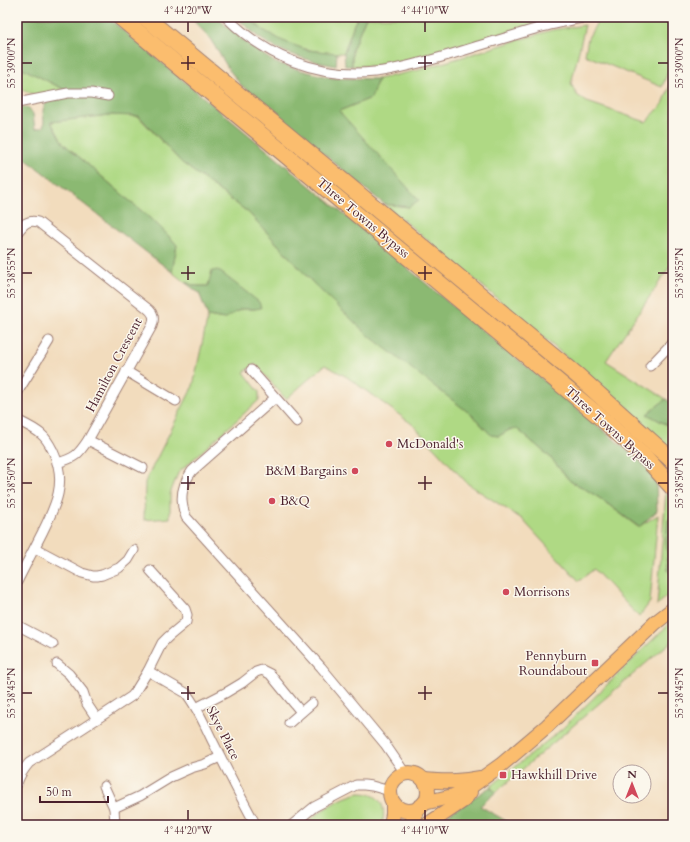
<svg xmlns="http://www.w3.org/2000/svg" width="690" height="842" viewBox="0 0 690 842" font-family="Cardo,serif">
	<rect width="100%" height="100%" fill="#fbf7ec"/>
	<filter id="ink" filterUnits="userSpaceOnUse"><feTurbulence type="fractalNoise" baseFrequency=".025" numOctaves="2"/><feDisplacementMap in="SourceGraphic" scale="8" xChannelSelector="R" yChannelSelector="G"/><feConvolveMatrix kernelMatrix="1 2 1 2 8 2 1 2 1" color-interpolation-filters="sRGB"/></filter>
	<filter id="wash" filterUnits="userSpaceOnUse"><feTurbulence type="fractalNoise" baseFrequency=".012" numOctaves="4" result="noise"/><feDisplacementMap in="SourceGraphic" scale="16" xChannelSelector="R" yChannelSelector="G"/><feGaussianBlur stdDeviation="0.9" result="paint"/><feColorMatrix in="noise" values="0 0 0 0 0 0 0 0 0 0 0 0 0 0 0 0 0 1.4 0 .05"/><feComposite in="paint" operator="in"/></filter>
	<g filter="url(#wash)">
		<rect width="100%" height="100%" fill="#f2dcbd"/>
		<!-- green -->
		<g fill="#afd984" stroke="#7c7c58">
			<path d="M248 17H358L354 24 344 53C316 54 285 46 263 30 258 26 253 21 248 17Z"/>
			<polygon points="366,17 566,17 509,32 436,53 400,62 374,66 352,66 352,50 362,26"/>
			<polygon points="609,17 673,17 673,59 662,87 585,55 588,38 599,19"/>
			<polygon points="585,25 571,84 577,95 587,102 646,122 663,104 673,78 673,262 606,361 666,399 647,414 673,428 673,448 671,446 668,448 639,419 491,293 384,204 409,207 339,111 371,98 378,79 419,70 552,30"/>
			<polygon points="17,63 20,67 67,91 37,96 24,90 17,92"/>
			<polygon points="109,115 138,116 181,162 249,213 315,285 473,416 491,435 499,436 509,430 516,428 549,456 570,481 582,487 601,499 638,527 658,515 650,602 639,617 594,569 579,581 522,519 468,484 412,424 347,377 325,365 286,399 255,364 244,372 259,392 259,400 178,473 170,494 170,518 144,520 145,482 193,386 208,316 224,319 241,309 255,309 212,271 208,286 195,286 183,281 172,272 177,245 160,227 63,143 51,122"/>
			<polygon points="666,491 673,502 673,589 657,606"/>
			<polygon points="673,620 673,640 496,792 490,787 562,729"/>
			<path d="M359 793C380 793 387 805 382 825H304C320 811 338 798 359 793Z"/>
		</g>
		<!-- forest -->
		<g fill="#8bb972" stroke="#6a6c4e">
			<path d="M17 17H107L328 201 449 303 542 379 641 462 656 478 657 511 639 527 601 499 582 487 570 481 549 456 516 428 509 430 499 436 491 435 473 416 368 335 315 285 249 213 181 162 139 116 109 115 51 122 63 143 160 227 177 245 172 272 19 154 17 152V108L24 107 29 108 33 114 35 129 43 127C45 121 43 117 43 111 43 101 59 95 67 91L20 67 17 63Z"/>
			<polygon points="190,17 216,17 251,47 276,63 300,70 332,78 378,79 371,98 339,111 419,200 409,207 384,204 241,85 230,71 209,37"/>
			<path d="M236 17H248L263 30 283 41 307 50 337 53 336 66C308 60 281 54 257 36 250 30 243 23 236 17Z"/>
			<polygon points="358,17 366,17 362,26 352,50 352,66 345,66 344,53 354,24"/>
			<polygon points="218,270 259,302 261,308 255,309 241,309 224,319 208,316 199,293 183,281 195,286 208,286 212,271"/>
			<polygon points="666,399 673,404 673,428 647,414"/>
			<polygon points="671,517 673,517 673,576 668,571 666,538 668,520"/>
			<polygon points="490,787 496,792 480,806 513,825 483,825 479,823 476,825 432,825"/>
		</g>
	</g>
	<g filter="url(#ink)">
		<g fill="none" stroke-linecap="round" stroke-linejoin="round">
			<!-- street casing -->
			<g stroke="#9e7e74" stroke-width="11">
				<g id="street">
					<path d="M226 17C266 57 318 78 375 72 387 71 399 68 411 65 433 60 456 53 478 46 499 40 521 33 542 27 557 23 572 20 587 17"/>
					<polyline points="17,103 68,93 91,93 108,96"/>
					<path d="M17 233C23 225 27 219 38 222L147 308C154 313 155 318 152 326L88 440C78 455 75 458 57 463"/>
					<polyline points="650,366 673,342"/>
					<polyline points="251,370 297,422"/>
					<polyline points="126,371 176,401"/>
					<polyline points="17,393 49,341"/>
					<path d="M275 398 192 471C181 486 179 500 186 517L321 667 385 744 405 773"/>
					<path d="M17 420C25 424 34 428 41 434 46 438 50 445 53 451 68 483 55 507 41 535 33 551 25 566 17 582"/>
					<polyline points="88,440 143,468"/>
					<polyline points="35,548 82,573 93,576 97,576 102,575 119,568 128,560 134,550"/>
					<polyline points="17,625 53,644"/>
					<polyline points="57,664 69,674 83,692 87,704 97,719"/>
					<path d="M148 671 186 693C198 708 205 726 213 742 227 770 241 798 256 825"/>
					<polyline points="196,708 227,692 242,683 256,672 262,670 270,674 301,712"/>
					<polyline points="289,723 312,703"/>
					<path d="M17 784C19 776 23 770 29 763L97 719 132 696 135 692 148 671 162 643 168 637 186 622 187 615 185 609 150 570"/>
					<polyline points="104,786 114,808 115,825"/>
					<polyline points="114,808 140,796 171,777 191,768 205,764 220,757"/>
					<polyline points="292,825 314,807 356,785 364,785 372,786 390,791"/>
				</g>
			</g>
			<!-- primary casing -->
			<g stroke="#9e7e74" stroke-width="16">
				<g id="primary">
					<circle cx="409" cy="792" r="19"/>
					<path d="M424 780C445 782 459 782 479 778"/>
					<polyline points="424,803 453,796 466,790 501,765 547,726 655,623 673,609"/>
					<polyline points="391,825 393,814 393,803"/>
					<polyline points="411,825 419,807"/>
					<polyline points="427,825 464,800 470,792"/>
				</g>
			</g>
			<!-- highway casing -->
			<g stroke="#9e7e74" stroke-width="18">
				<g id="highway">
					<polyline points="120,17 599,416 646,458 673,488"/>
					<polyline points="145,17 578,376 673,461"/>
				</g>
			</g>
			<!-- street -->
			<use href="#street" stroke="#fff" stroke-width="9"/>
			<!-- primary -->
			<use href="#primary" stroke="#fbbd6e" stroke-width="14"/>
			<!-- highway -->
			<use href="#highway" stroke="#fbbd6e" stroke-width="16"/>
		</g>
	</g>
	<!-- ticks -->
	<path fill="none" stroke="#4a1f2b" stroke-width="1.5" d="M188 22V32M425 22V32M188 56V70M425 56V70M22 63H32M181 63H195M418 63H432M658 63H668M188 266V280M425 266V280M22 273H32M181 273H195M418 273H432M658 273H668M188 476V490M425 476V490M22 483H32M181 483H195M418 483H432M658 483H668M188 686V700M425 686V700M22 693H32M181 693H195M418 693H432M658 693H668M188 810V820M425 810V820"/>
	<!-- markers -->
	<g fill="#d1495b" stroke="#fbf7ec" stroke-width="1.5">
		<circle cx="389" cy="444" r="4"/>
		<circle cx="355" cy="471" r="4"/>
		<circle cx="272" cy="501" r="4"/>
		<circle cx="506" cy="592" r="4"/>
		<rect x="591" y="659" width="8" height="8" rx="2"/>
		<rect x="499" y="771" width="8" height="8" rx="2"/>
	</g>
	<g text-anchor="middle" dominant-baseline="central" stroke-width="3" stroke-linejoin="round" paint-order="stroke">
		<!-- street labels -->
		<g font-size="13" fill="#4a1f2b" stroke="#fbf7ec">
			<text transform="translate(363 218) rotate(40)">Three Towns Bypass</text>
			<text transform="translate(114 365) rotate(-62)">Hamilton Crescent</text>
			<text transform="translate(610 428) rotate(42)">Three Towns Bypass</text>
			<text transform="translate(223 733) rotate(63)">Skye Place</text>
		</g>
		<!-- poi labels -->
		<g font-size="13" fill="#4a1f2b" stroke="#fbf7ec" text-anchor="start">
			<text x="397" y="444">McDonald's</text>
			<text x="347" y="471" text-anchor="end">B&amp;M Bargains</text>
			<text x="280" y="501">B&amp;Q</text>
			<text x="514" y="592">Morrisons</text>
			<text x="587" y="656" text-anchor="end">Pennyburn<tspan x="587" dy="15">Roundabout</tspan></text>
			<text x="511" y="775">Hawkhill Drive</text>
		</g>
	</g>
	<!-- margin -->
	<rect width="690" height="842" fill="none" stroke="#fbf7ec" stroke-width="44"/>
	<!-- north arrow -->
	<g transform="translate(632 784)"><circle r="19" fill="#fbf7ec" stroke="#b4a19f"/>
	<path d="M0-3L7 15L0 10L-7 15Z" fill="#d1495b"/>
	<text y="-6" font-size="11" font-weight="bold" text-anchor="middle" fill="#4a1f2b">N</text>
	</g>
	<!-- scale -->
	<path d="M40 796v6h68v-6" fill="none" stroke="#4a1f2b" stroke-width="2"/>
	<text x="46" y="796" font-size="12" fill="#4a1f2b" stroke="#fbf7ec" stroke-width="3" paint-order="stroke">50 m</text>
	<rect x="22" y="22" width="646" height="798" fill="none" stroke="#4a1f2b" stroke-width="1.5"/>
	<g font-size="10" text-anchor="middle" fill="#4a1f2b">
		<text x="188" y="14">4°44'20"W</text>
		<text x="425" y="14">4°44'10"W</text>
		<text transform="translate(11 63) rotate(-90)" y="4">55°39'00"N</text>
		<text transform="translate(679 63) rotate(-90)" y="4">55°39'00"N</text>
		<text transform="translate(11 273) rotate(-90)" y="4">55°38'55"N</text>
		<text transform="translate(679 273) rotate(-90)" y="4">55°38'55"N</text>
		<text transform="translate(11 483) rotate(-90)" y="4">55°38'50"N</text>
		<text transform="translate(679 483) rotate(-90)" y="4">55°38'50"N</text>
		<text transform="translate(11 693) rotate(-90)" y="4">55°38'45"N</text>
		<text transform="translate(679 693) rotate(-90)" y="4">55°38'45"N</text>
		<text x="188" y="834">4°44'20"W</text>
		<text x="425" y="834">4°44'10"W</text>
	</g>
</svg>
